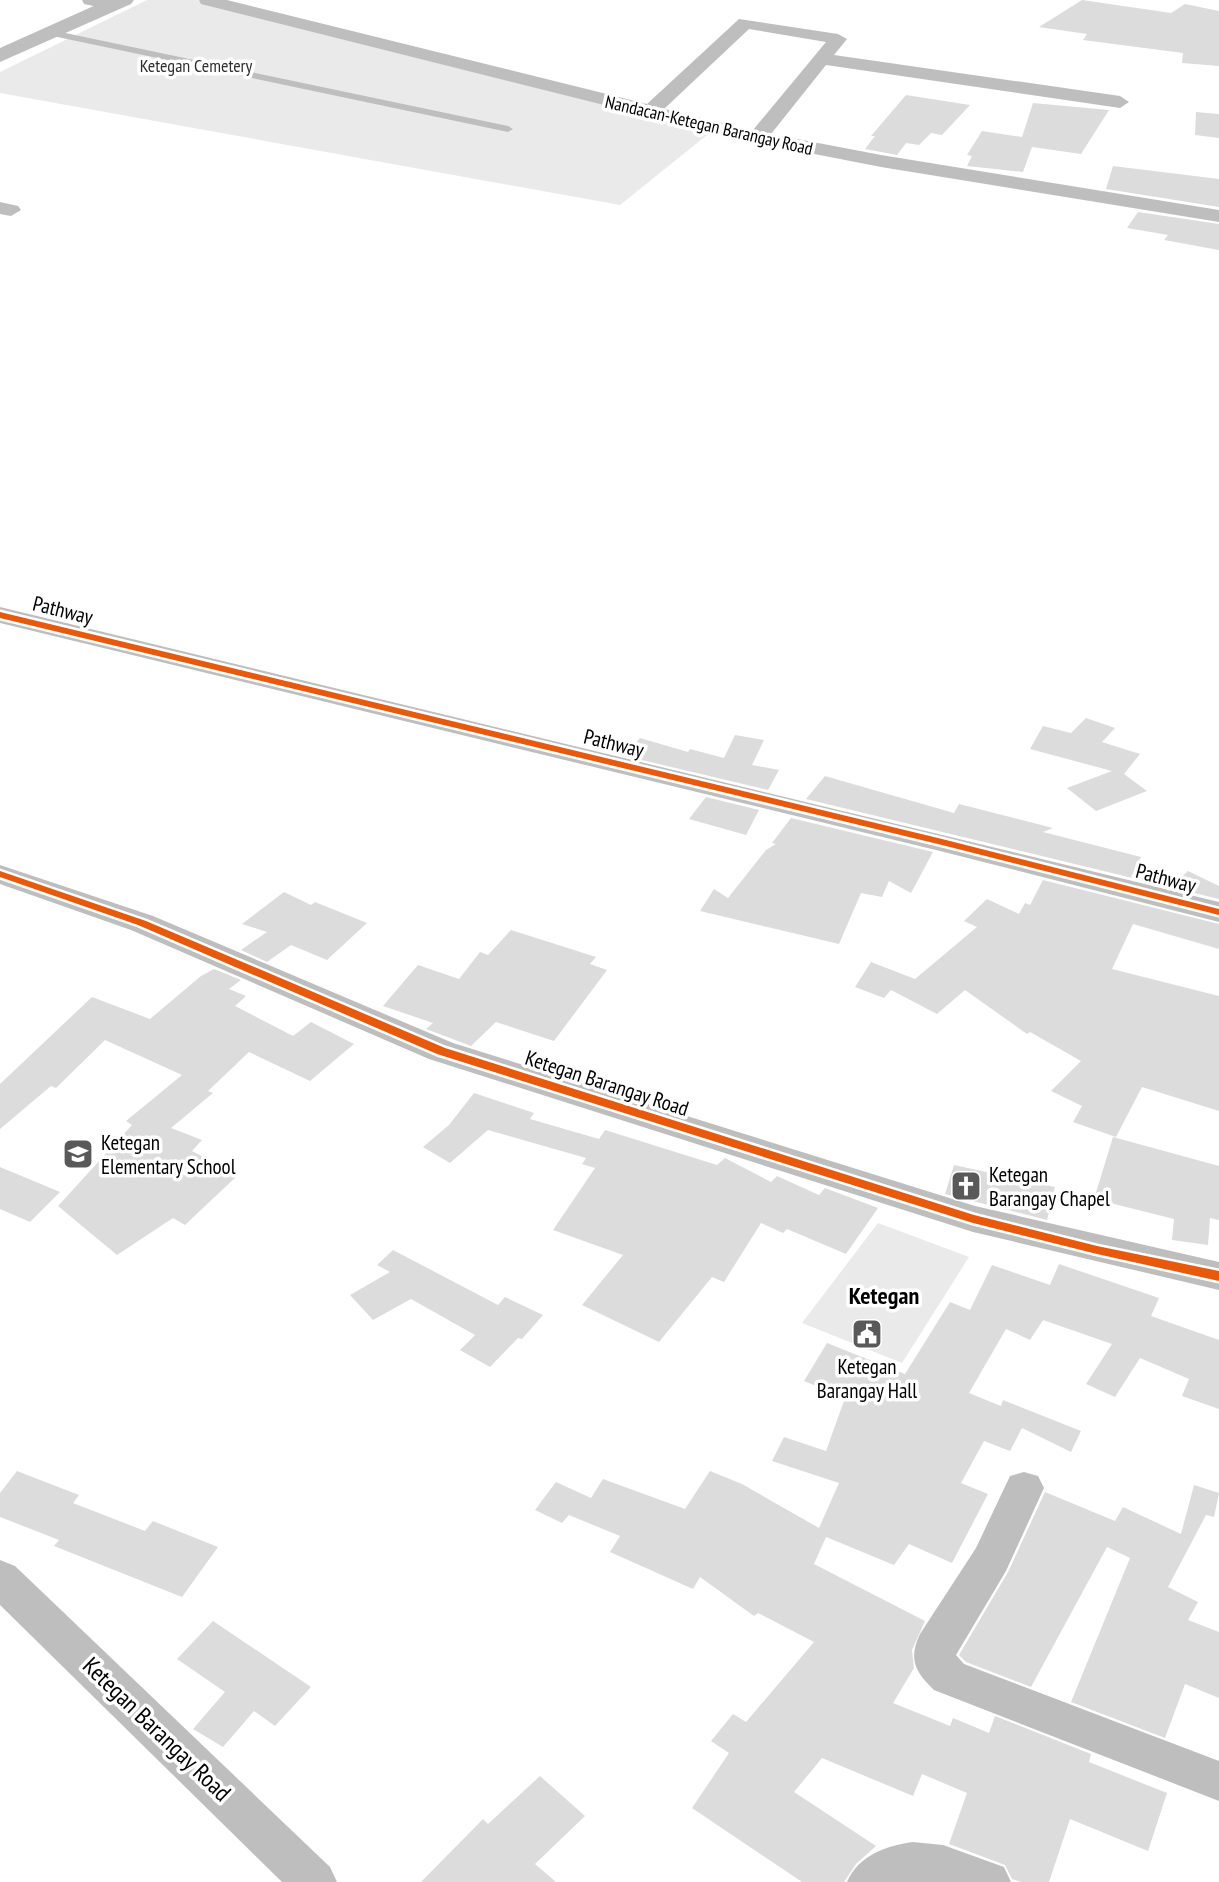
<svg xmlns="http://www.w3.org/2000/svg" width="1219" height="1882" viewBox="0 0 1219 1882" font-family="'PT Sans Narrow',sans-serif">
	<rect width="100%" height="100%" fill="#fff"/>
	<!-- green -->
	<g fill="#eaeaea">
		<polygon points="147,0 197,0 712,131 620,205 0,93 0,72"/>
		<polygon points="878,1223 969,1257 902,1363 802,1323"/>
	</g>
	<!-- building -->
	<g fill="#dcdcdc">
		<polygon points="1082,0 1171,13 1185,4 1219,11 1219,66 1182,63 1183,53 1083,40 1087,34 1039,27"/>
		<polygon points="906,95 970,105 942,135 931,133 919,145 906,143 897,155 865,149 875,136 871,136"/>
		<polygon points="1033,103 1109,110 1081,154 1032,147 1023,172 967,166 972,156 967,155 982,131 1022,137"/>
		<polygon points="1196,112 1219,114 1219,138 1195,135"/>
		<polygon points="1113,166 1219,179 1219,207 1106,189"/>
		<polygon points="1138,212 1219,224 1219,250 1164,240 1168,235 1127,228"/>
		<polygon points="1086,718 1115,728 1102,742 1140,754 1124,774 1147,791 1096,811 1067,788 1112,771 1030,749 1043,726 1071,733"/>
		<polygon points="735,735 764,740 752,765 779,770 768,790 625,756 640,738 688,752 690,749 724,758"/>
		<polygon points="825,776 954,813 959,804 1053,828 1043,832 1141,857 1131,877 1171,887 1188,871 1219,886 1219,899 806,799"/>
		<polygon points="706,797 759,810 746,835 689,819"/>
		<polygon points="791,818 933,852 911,893 889,881 882,897 861,893 839,944 700,911 714,889 728,898 766,850 776,844 772,843"/>
		<polygon points="1043,880 1219,924 1219,949 1133,924 1112,969 1219,996 1219,1111 1142,1087 1116,1137 1073,1122 1082,1106 1051,1091 1081,1061 1030,1032 1027,1034 965,990 937,1014 891,990 884,998 855,987 871,962 915,979 977,927 964,921 987,899 1019,914 1025,903 1030,905"/>
		<polygon points="284,892 311,905 315,902 367,923 327,960 291,945 267,962 241,950 267,932 242,924"/>
		<polygon points="511,930 596,957 590,964 607,970 554,1041 496,1022 471,1046 426,1029 433,1023 383,1006 418,965 459,979 480,952 488,955"/>
		<polygon points="214,969 241,980 229,989 246,996 235,1006 293,1036 311,1022 354,1044 310,1081 249,1052 208,1091 213,1093 171,1128 202,1140 192,1151 238,1175 185,1225 173,1218 117,1255 58,1206 132,1125 126,1121 182,1075 105,1040 56,1088 51,1086 0,1129 0,1084 92,997 150,1019 201,976"/>
		<polygon points="474,1093 534,1113 530,1119 599,1139 605,1130 717,1165 725,1158 771,1182 777,1176 819,1195 825,1188 878,1208 846,1254 787,1229 783,1233 761,1223 724,1282 712,1277 659,1342 582,1305 623,1255 553,1230 595,1168 582,1164 586,1158 488,1130 450,1163 423,1147 449,1125"/>
		<polygon points="1113,1137 1219,1166 1219,1220 1210,1218 1208,1245 1172,1240 1174,1219 1094,1199"/>
		<polygon points="954,1165 1055,1187 1047,1220 945,1194"/>
		<polygon points="0,1167 60,1192 30,1222 0,1209"/>
		<polygon points="393,1250 498,1305 505,1297 543,1315 522,1339 518,1338 490,1367 460,1350 475,1335 411,1299 373,1320 350,1295 390,1272 377,1265"/>
		<polygon points="1059,1264 1159,1298 1151,1316 1219,1340 1219,1409 1182,1396 1189,1379 1140,1358 1115,1397 1086,1384 1112,1344 1043,1320 1030,1340 1006,1329 969,1393 1001,1406 1003,1400 1081,1431 1071,1452 1022,1428 1010,1451 984,1441 961,1483 988,1494 952,1563 909,1544 894,1565 826,1537 814,1564 925,1621 912,1650 914,1668 893,1703 950,1726 953,1718 989,1733 995,1716 1091,1754 1089,1762 1167,1793 1148,1851 1070,1819 1049,1882 1021,1882 1012,1879 1005,1865 949,1844 967,1793 922,1774 913,1796 822,1758 794,1792 876,1846 856,1864 844,1882 802,1882 692,1808 729,1753 711,1741 733,1714 746,1722 814,1642 758,1613 754,1616 700,1577 693,1589 610,1552 620,1536 569,1515 562,1523 535,1510 556,1482 591,1498 603,1479 685,1509 710,1471 742,1484 819,1528 839,1483 772,1461 784,1437 826,1451 845,1398 804,1381 827,1343 905,1374 950,1302 970,1310 992,1265 1050,1285"/>
		<polygon points="17,1471 79,1495 73,1503 145,1531 153,1521 218,1547 182,1597 54,1546 59,1540 0,1517 0,1493"/>
		<polygon points="1194,1485 1219,1493 1214,1517 1206,1515 1168,1587 1198,1602 1188,1620 1219,1632 1219,1698 1185,1684 1165,1738 1071,1702 1130,1558 1107,1547 1031,1687 966,1662 959,1655 1008,1572 1045,1492 1115,1521 1123,1507 1181,1534"/>
		<polygon points="213,1621 311,1687 275,1726 254,1711 223,1747 193,1729 225,1692 177,1659"/>
		<polygon points="540,1776 585,1816 535,1864 556,1882 421,1882 483,1819 488,1824"/>
	</g>
	<g fill="none" stroke-linecap="round" stroke-linejoin="round">
		<!-- service -->
		<polygon fill="#bebebe" fill-rule="evenodd" points="51,30 508,126 513,129 508,132 48,35 47,33"/>
		<!-- minor -->
		<g fill="#bebebe" fill-rule="evenodd">
			<polygon points="82,0 113,0 121,5 113,10 84,4"/>
			<path d="M199 0H227L647 104 739 19 838 34 847 39 834 55 1120 96 1129 102 1120 108 826 65 771 134 881 155 1219 210V222L881 167 748 141 201 4ZM749 29 826 42 753 130 664 109Z"/>
			<polygon points="0,202 18,206 21,210 11,216 0,214"/>
			<polygon points="0,607 1219,902 1219,922 940,851 0,623"/>
			<polygon points="0,865 153,916 453,1043 975,1206 1219,1262 1219,1290 973,1232 429,1059 131,930 0,884"/>
			<path d="M1024 1472 1038 1476 1044 1488 1006 1571 956 1655 964 1664 1219 1761V1801L934 1690C915 1672 908 1659 920 1634L976 1548 1010 1476Z"/>
			<polygon points="0,1560 15,1566 330,1867 337,1882 282,1882 0,1605"/>
			<path d="M913 1842 943 1845 1004 1867 1011 1882H847C858 1856 885 1846 913 1842Z"/>
		</g>
		<!-- tertiary -->
		<polygon fill="#bebebe" fill-rule="evenodd" points="107,0 134,0 131,4 0,62 0,48"/>
		<!-- cycleway casing -->
		<g stroke="#fff" stroke-width="5">
			<g id="cycleway">
				<polygon points="0,612 942,839 1219,909 1219,915 942,845 0,618"/>
				<polygon points="0,871 146,921 445,1048 974,1215 1097,1246 1219,1271 1219,1281 1097,1254 973,1223 437,1054 138,925 0,877"/>
			</g>
		</g>
		<!-- cycleway -->
		<use href="#cycleway" fill="#e8590c" fill-rule="evenodd"/>
	</g>
	<!-- icons -->
	<defs>
		<g id="school-square" transform="scale(1.575)"><rect x="-9" y="-9" width="18" height="18" rx="4" fill="#595959" stroke="#fff"/><path d="M0-5L7-2L0 1L-7-2ZM-4 1L0 2.5L4 1V4Q0 6-4 4Z" fill="#fff"/></g>
		<g id="church-square" transform="scale(1.575)"><rect x="-9" y="-9" width="18" height="18" rx="4" fill="#595959" stroke="#fff"/><path d="M-1.2-6h2.4v3.5h3.3v2.4h-3.3V6h-2.4V-.1h-3.3v-2.4h3.3Z" fill="#fff"/></g>
		<g id="civic-square" transform="scale(1.575)"><rect x="-9" y="-9" width="18" height="18" rx="4" fill="#595959" stroke="#fff"/><path d="M-.6-6.5H3V-4.5H.6V-3L4-1V1h2V6H-6V1h2V-1L-.6-3ZM-1.2 2.5V6h2.4V2.5Z" fill="#fff"/></g>
	</defs>
	<g fill-rule="evenodd">
		<use href="#school-square" x="78" y="1154"/>
		<use href="#church-square" x="966" y="1186"/>
		<use href="#civic-square" x="867" y="1334"/>
	</g>
	<g text-anchor="middle" dominant-baseline="central" stroke-width="7" stroke-linejoin="round" paint-order="stroke">
		<!-- far-park labels -->
		<g font-size="18" fill="#2f2f2f" stroke="#fff">
			<text x="196" y="65">Ketegan Cemetery</text>
		</g>
		<!-- far-street labels -->
		<g font-size="18" fill="#000" stroke="#fff">
			<text transform="translate(709 125) rotate(13)">Nandacan-Ketegan Barangay Road</text>
		</g>
		<!-- street labels -->
		<g font-size="21" fill="#000" stroke="#fff">
			<text transform="translate(63 610) rotate(14)">Pathway</text>
			<text transform="translate(614 743) rotate(14)">Pathway</text>
			<text transform="translate(1166 878) rotate(15)">Pathway</text>
			<text transform="translate(607 1083) rotate(18)">Ketegan Barangay Road</text>
		</g>
		<!-- poi labels -->
		<g font-size="21" fill="#000" stroke="#fff" text-anchor="start">
			<text x="101" y="1142">Ketegan<tspan x="101" dy="24">Elementary School</tspan></text>
			<text x="989" y="1174">Ketegan<tspan x="989" dy="24">Barangay Chapel</tspan></text>
			<text x="867" y="1366" text-anchor="middle">Ketegan<tspan x="867" dy="24">Barangay Hall</tspan></text>
		</g>
		<!-- quarter labels -->
		<g font-size="24" font-weight="bold" fill="#000" stroke="#fff">
			<text x="884" y="1295">Ketegan</text>
		</g>
		<!-- near-street labels -->
		<g font-size="24" fill="#000" stroke="#fff">
			<text transform="translate(157 1729) rotate(44)">Ketegan Barangay Road</text>
		</g>
	</g>
</svg>
